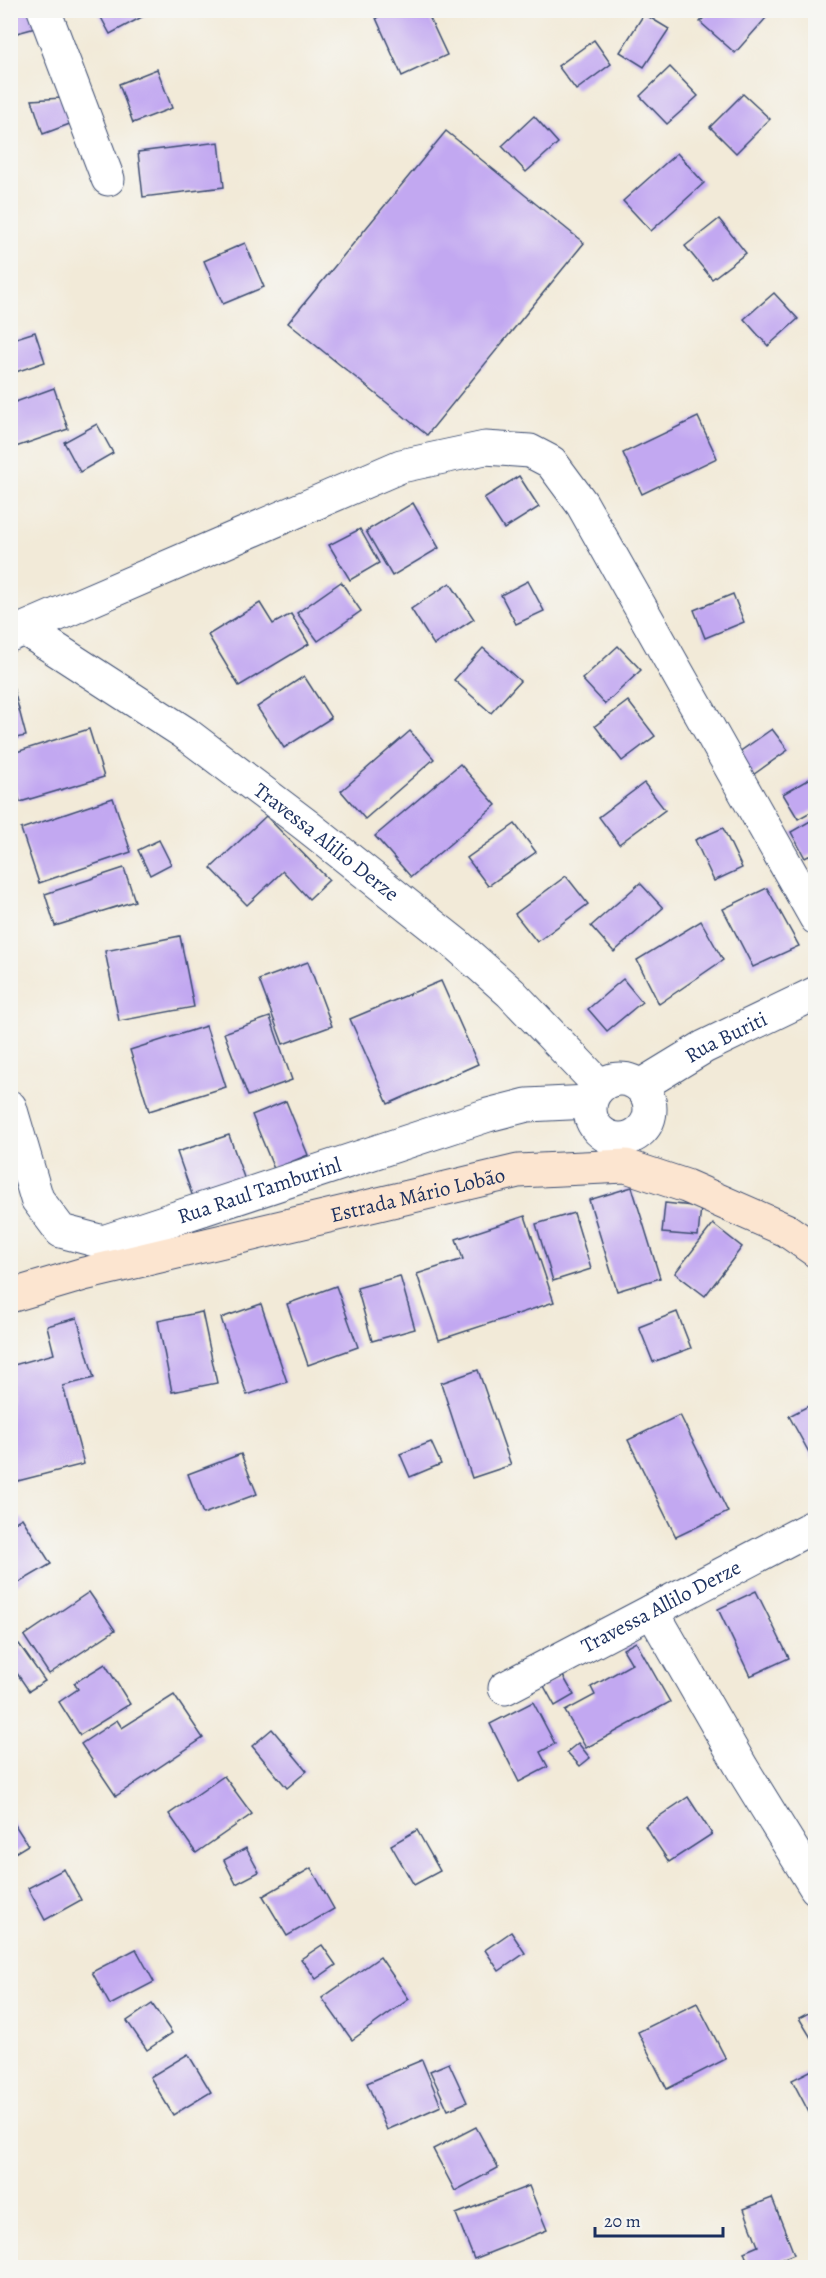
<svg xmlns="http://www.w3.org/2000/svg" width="826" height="2278" viewBox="0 0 826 2278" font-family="Alegreya,serif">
	<rect width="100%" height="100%" fill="#f6f6f2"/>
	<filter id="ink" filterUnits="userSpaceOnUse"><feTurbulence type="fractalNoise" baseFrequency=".0167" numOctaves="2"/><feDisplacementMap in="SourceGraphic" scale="12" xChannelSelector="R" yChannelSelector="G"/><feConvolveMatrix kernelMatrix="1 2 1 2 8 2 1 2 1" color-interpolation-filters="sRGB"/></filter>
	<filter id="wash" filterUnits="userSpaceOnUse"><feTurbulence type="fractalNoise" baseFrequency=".008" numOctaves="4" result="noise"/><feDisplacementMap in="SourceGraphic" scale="24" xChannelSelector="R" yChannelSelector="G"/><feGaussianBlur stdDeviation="1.35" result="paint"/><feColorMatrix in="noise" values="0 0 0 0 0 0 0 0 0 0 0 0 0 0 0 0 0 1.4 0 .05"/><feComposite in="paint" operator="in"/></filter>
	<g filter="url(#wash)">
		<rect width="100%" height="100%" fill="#f2ead8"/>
		<g id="blocks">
			<!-- building -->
			<g fill="#c2a8f1">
				<polygon points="10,10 34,10 39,27 10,35"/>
				<polygon points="97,10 155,10 110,34"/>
				<polygon points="392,10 426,10 447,55 402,76 376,18"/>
				<polygon points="711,10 773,10 735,53 700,22"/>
				<polygon points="644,14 669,29 644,67 620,52"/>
				<polygon points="594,40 611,64 576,90 558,66"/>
				<polygon points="670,67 698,96 667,124 640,96"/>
				<polygon points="157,69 172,108 133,123 119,84"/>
				<polygon points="743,94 770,119 736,153 710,127"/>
				<polygon points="61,98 75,122 43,134 32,100"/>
				<polygon points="534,116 558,143 526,172 502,146"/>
				<polygon points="446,131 584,243 427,435 288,323"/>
				<polygon points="219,142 224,187 143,197 138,152"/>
				<polygon points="677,153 704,183 651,231 623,201"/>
				<polygon points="719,219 746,253 712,279 685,246"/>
				<polygon points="245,243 264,287 223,304 204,261"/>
				<polygon points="774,293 798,319 768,346 744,319"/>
				<polygon points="35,332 45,362 10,374 10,340"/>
				<polygon points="54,388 68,429 10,449 10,404"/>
				<polygon points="698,417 717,458 642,494 623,453"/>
				<polygon points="97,424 113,453 80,472 64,442"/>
				<polygon points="519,476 539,507 504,529 484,498"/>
				<polygon points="413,503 439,548 392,576 366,531"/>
				<polygon points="360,529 379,563 350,580 329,545"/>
				<polygon points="528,581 544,611 516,624 501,595"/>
				<polygon points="341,582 361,611 318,641 297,613"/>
				<polygon points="450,583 474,619 434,645 411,609"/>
				<polygon points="733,594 744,622 705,638 694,610"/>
				<polygon points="260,603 273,624 291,614 309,644 239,686 208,635"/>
				<polygon points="618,646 641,670 605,704 582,679"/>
				<polygon points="483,648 520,681 491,713 454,680"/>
				<polygon points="304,676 331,718 284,748 257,707"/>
				<polygon points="12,683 26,736 10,739 10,684"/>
				<polygon points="628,701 655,736 622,761 595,726"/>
				<polygon points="89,729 104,777 20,802 10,772 10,754"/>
				<polygon points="772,729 788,750 750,777 735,755"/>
				<polygon points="410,731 434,759 365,819 341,791"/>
				<polygon points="460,764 496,805 411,877 375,836"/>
				<polygon points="816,775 816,809 798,819 783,794"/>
				<polygon points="644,783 665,810 619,844 599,817"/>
				<polygon points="113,798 131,852 39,883 21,829"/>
				<polygon points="266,816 329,880 309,899 283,871 247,905 211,868"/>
				<polygon points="812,820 816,826 816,852 805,858 791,832"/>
				<polygon points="515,824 536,852 488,886 467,858"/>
				<polygon points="723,828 742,868 714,881 695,840"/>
				<polygon points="159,840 171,864 150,875 138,850"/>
				<polygon points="124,868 135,901 55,926 45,894"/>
				<polygon points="566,876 588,904 537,942 515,914"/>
				<polygon points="640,883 663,908 614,952 591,926"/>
				<polygon points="767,888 799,946 753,967 723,909"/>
				<polygon points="701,921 723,960 659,1004 637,960"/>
				<polygon points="180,936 194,1007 119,1021 105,951"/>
				<polygon points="308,962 332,1026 283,1044 259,980"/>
				<polygon points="623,979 642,1002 607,1031 588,1009"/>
				<polygon points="441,981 478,1064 388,1104 350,1019"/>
				<polygon points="270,1017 292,1080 248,1096 224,1033"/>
				<polygon points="206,1026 226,1087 149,1111 130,1050"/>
				<polygon points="286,1101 308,1155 274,1169 252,1115"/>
				<polygon points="229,1135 247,1186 195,1203 177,1152"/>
				<polygon points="632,1187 660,1278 617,1291 589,1200"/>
				<polygon points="665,1203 701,1207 698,1236 662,1233"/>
				<polygon points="574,1213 591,1269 553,1281 536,1224"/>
				<polygon points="525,1216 554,1302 439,1340 417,1274 463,1259 456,1239"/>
				<polygon points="713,1224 742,1247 705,1296 675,1273"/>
				<polygon points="400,1276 415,1329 372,1341 357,1288"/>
				<polygon points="336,1286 358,1347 308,1365 287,1304"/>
				<polygon points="261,1304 287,1382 247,1395 221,1318"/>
				<polygon points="202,1312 217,1383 172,1392 158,1321"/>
				<polygon points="677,1312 691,1348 653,1362 639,1327"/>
				<polygon points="77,1318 94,1378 63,1386 84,1464 10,1483 10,1366 54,1354 47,1326"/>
				<polygon points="478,1370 511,1465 472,1478 441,1383"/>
				<polygon points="816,1402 816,1465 789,1416"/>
				<polygon points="680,1415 728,1512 676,1537 628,1440"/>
				<polygon points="431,1442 441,1464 410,1477 400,1454"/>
				<polygon points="241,1454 257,1494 203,1514 188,1474"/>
				<polygon points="22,1518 51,1564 10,1588 10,1525"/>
				<polygon points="756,1591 789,1658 750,1676 718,1609"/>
				<polygon points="89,1592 115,1630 49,1674 24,1636"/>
				<polygon points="636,1642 670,1702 586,1748 565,1711 595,1695 591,1687 632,1664 623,1649"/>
				<polygon points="19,1644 45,1681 29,1691 10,1663 10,1650"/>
				<polygon points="105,1664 130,1704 80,1735 59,1702 78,1689 74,1683"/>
				<polygon points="563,1676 574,1695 555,1706 544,1686"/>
				<polygon points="174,1695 203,1738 116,1796 81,1744 117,1720 122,1728"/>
				<polygon points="533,1702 555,1744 540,1752 548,1767 519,1782 490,1724"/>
				<polygon points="272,1729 307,1771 287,1788 252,1746"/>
				<polygon points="578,1743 590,1758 580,1766 567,1752"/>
				<polygon points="224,1776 252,1814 196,1853 169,1814"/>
				<polygon points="688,1797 712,1834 669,1862 645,1826"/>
				<polygon points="10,1817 28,1845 10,1856"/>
				<polygon points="417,1830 440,1871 414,1885 391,1845"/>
				<polygon points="246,1848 259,1872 236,1884 224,1860"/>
				<polygon points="311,1868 334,1909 287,1936 263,1896"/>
				<polygon points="64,1869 81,1900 45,1920 28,1888"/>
				<polygon points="511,1932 525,1953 499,1971 485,1950"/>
				<polygon points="322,1945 336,1965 316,1979 301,1959"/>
				<polygon points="136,1949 154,1982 110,2005 92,1972"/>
				<polygon points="380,1957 409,1999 352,2040 322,1998"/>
				<polygon points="697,2003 726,2059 667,2089 638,2032"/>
				<polygon points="152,2004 172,2033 147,2050 127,2021"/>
				<polygon points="816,2009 816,2046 799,2018"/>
				<polygon points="188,2054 211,2092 173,2115 150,2077"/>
				<polygon points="422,2060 441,2106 387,2130 367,2083"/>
				<polygon points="449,2063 467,2102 448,2110 430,2071"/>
				<polygon points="816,2068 816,2116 812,2118 792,2080"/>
				<polygon points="476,2127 498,2168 455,2191 433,2149"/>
				<polygon points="529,2186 547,2230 474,2259 456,2214"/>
				<polygon points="772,2198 794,2254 759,2268 750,2268 744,2252 758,2246 744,2209"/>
			</g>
		</g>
	</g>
	<g filter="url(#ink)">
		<use href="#blocks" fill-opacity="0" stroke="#3b4b70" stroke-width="1.5"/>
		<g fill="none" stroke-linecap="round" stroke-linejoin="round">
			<!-- street casing -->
			<g stroke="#3b4b70" stroke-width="35">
				<g id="street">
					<polyline points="44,10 108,179"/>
					<path id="s1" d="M26 630 185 733 306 825 457 945 511 993 600 1086"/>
					<polyline points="10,635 401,466 485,448 530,451 551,462 582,504 816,918"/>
					<circle cx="620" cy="1109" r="30"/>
					<path id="s2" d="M640 1086 704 1047 816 993"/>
					<path id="s3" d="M10 1107 37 1199 61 1231 103 1242 488 1115 527 1105 590 1102"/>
					<polyline points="652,1611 742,1768 816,1888"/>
					<path id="s4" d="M505 1688 816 1525"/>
				</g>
			</g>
			<!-- secondary casing -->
			<g stroke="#3b4b70" stroke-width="35">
				<g id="secondary">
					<path id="s5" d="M10 1296 84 1274 518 1171 626 1166 686 1186 786 1230 816 1251"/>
				</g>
			</g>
			<!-- street -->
			<use href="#street" stroke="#fff" stroke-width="33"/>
			<!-- secondary -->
			<use href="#secondary" stroke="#fce5d0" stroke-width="33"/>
		</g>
	</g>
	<g text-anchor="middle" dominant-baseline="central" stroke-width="4.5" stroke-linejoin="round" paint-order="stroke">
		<!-- street labels -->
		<g font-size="21" fill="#1b2f5e" stroke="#f6f6f2">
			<text stroke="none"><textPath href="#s1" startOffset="368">Travessa Alilio Derze</textPath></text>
			<text stroke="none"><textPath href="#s2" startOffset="99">Rua Buriti</textPath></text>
			<text stroke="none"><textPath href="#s3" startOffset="344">Rua Raul Tamburinl</textPath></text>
			<text stroke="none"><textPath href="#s5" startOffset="420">Estrada Mário Lobão</textPath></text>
			<text stroke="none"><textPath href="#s4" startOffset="176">Travessa Allilo Derze</textPath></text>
		</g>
	</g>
	<!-- margin -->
	<rect width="826" height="2278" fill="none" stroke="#f6f6f2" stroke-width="36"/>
	<!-- scale -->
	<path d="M595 2227v9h128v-9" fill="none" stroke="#1b2f5e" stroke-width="3"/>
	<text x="604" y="2227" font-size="18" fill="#1b2f5e" stroke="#f6f6f2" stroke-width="4.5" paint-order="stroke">20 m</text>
</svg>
